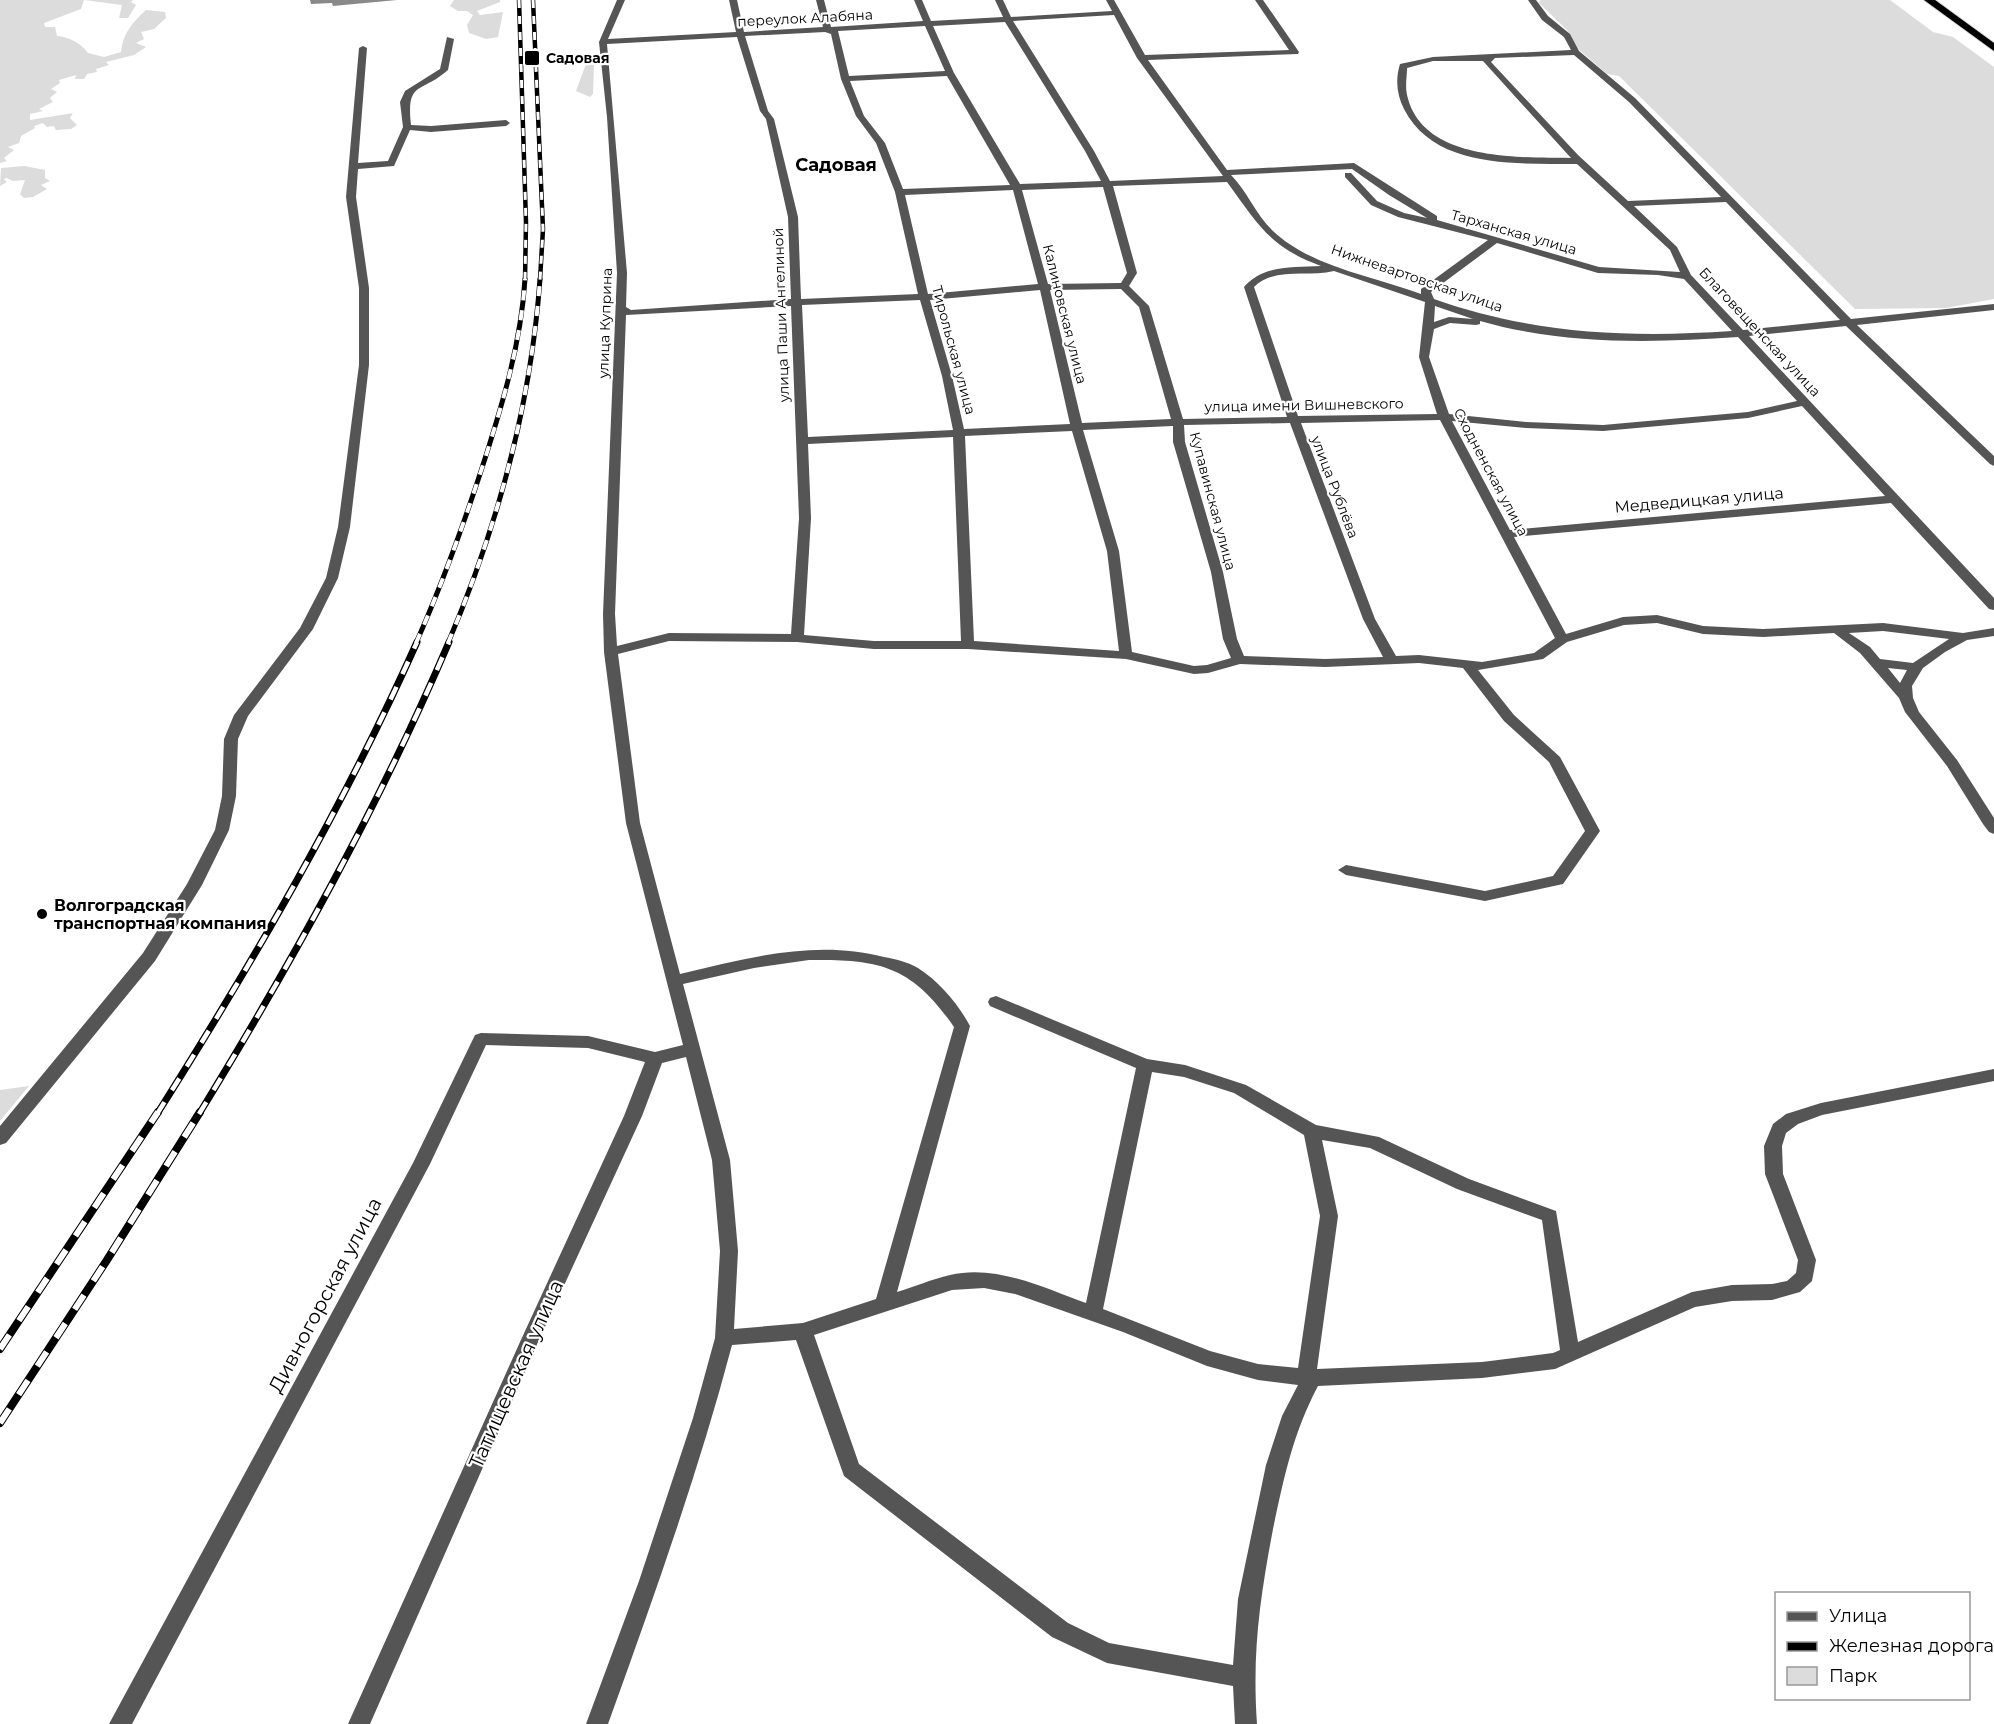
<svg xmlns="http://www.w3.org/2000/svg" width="1994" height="1724" viewBox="0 0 1994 1724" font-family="Montserrat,sans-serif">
	<rect width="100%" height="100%" fill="#fff"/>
	<!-- green -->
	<g fill="#dcdcdc">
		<path d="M0 0H133L131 2 136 5 128 18H119L122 5 84 0 81 9 44 23 45 27H55L57 36C69 37 81 43 88 53L104 57 121 52C123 33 132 23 146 10L165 12 166 18 154 29 141 32 144 39 136 43 146 47 134 55 106 62 109 65 96 69 97 72 87 74 84 79H75L76 75 59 80 60 83 51 89 57 92 50 98 53 102 39 109 43 111 30 114V120L73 113 70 118 77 125 71 129 56 130 54 126 47 127 43 123 34 126 35 128 21 136 19 143 8 147 14 150 4 158 7 161 0 163Z"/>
		<polygon points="454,0 500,0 500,2 477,11 480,15 503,12 498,37 486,39 469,33 467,25 473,15 467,11 458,11 450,6"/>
		<polygon points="1540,0 1890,0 1933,32 1953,37 1994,67 1994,299 1946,308 1855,309 1619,76 1607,74 1576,47 1567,30 1539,3"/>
		<polygon points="586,64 594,65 593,94 590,97 576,91"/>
		<polygon points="24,166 45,170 45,178 50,181 41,185 47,189 33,197 24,198 20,194 25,180 13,181 7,178 4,179 7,182 0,186 1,168"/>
		<polygon points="29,1086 0,1121 0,1090"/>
	</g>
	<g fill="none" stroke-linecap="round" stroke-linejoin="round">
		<!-- highway casing -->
		<g stroke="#dbdbdb" stroke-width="2">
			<polygon id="highway" points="1924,0 1935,0 1994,43 1994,51"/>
		</g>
		<!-- minor -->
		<g fill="#555" fill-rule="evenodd">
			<path d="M617 0H625L608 39 736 32 729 0H737L744 32 823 27 816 0H824L831 27 923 21 914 0H922L931 21 1003 17 995 0H1003L1011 17 1112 11 1106 0H1114L1145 55 1289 50 1255 0H1263L1299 52 1298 54 1148 60 1227 170 1354 163 1437 216V220L1599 267 1680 272 1670 250 1577 164C1519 163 1435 170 1404 109 1397 95 1395 80 1400 64L1433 57 1571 50 1564 37 1542 20 1528 0H1536L1548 16 1570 34 1579 51 1635 98 1851 319 1994 304V310L1857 325 1994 456V466L1990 464 1846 326 1749 336 1994 598V610L1989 609 1891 503 1514 537 1566 634 1623 617 1657 615 1703 626 1763 629 1883 623 1963 633 1994 628V636L1967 640 1945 652 1923 668 1912 686 1913 698 1919 712 1957 760 1994 818V834L1989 832 1983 824 1947 766 1905 712 1899 698 1860 653 1834 633 1763 637 1703 634 1657 623 1624 625 1567 642 1543 659 1478 670 1514 715 1560 757 1600 831 1563 884 1485 901 1346 875 1338 870 1346 865 1485 891 1553 876 1585 831 1549 762 1504 721 1463 668 1419 663 1325 667 1240 664 1208 673 1194 674 1126 659 968 649H874L797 642 669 641 618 654 640 823 680 974C748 958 815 939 884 957 895 959 908 962 918 968 940 982 958 1004 970 1026L897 1292C914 1287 932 1279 950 1275 996 1264 1044 1288 1086 1303L1136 1068 990 1006 988 1002 990 998 996 996 1147 1059 1185 1065 1246 1085 1316 1125 1379 1137 1469 1179 1556 1211 1578 1342 1692 1292 1732 1285 1772 1284 1787 1281 1796 1273 1798 1260 1765 1174 1764 1146 1773 1124 1786 1114 1821 1103 1994 1069V1081L1822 1115 1798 1124 1786 1133 1782 1146 1783 1174 1816 1260 1812 1281 1800 1292 1772 1300 1732 1301 1695 1307 1555 1369 1482 1378 1318 1386C1293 1433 1284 1477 1273 1529 1260 1598 1252 1653 1257 1724H1235L1233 1686 1107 1663 1052 1637 844 1476 796 1340 732 1345C698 1474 653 1599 608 1724H586L639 1581 693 1418 715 1338 720 1251 712 1160 686 1057 662 1063 642 1116 538 1342 370 1724H348L520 1342 624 1116 645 1062 588 1048 486 1045 430 1164 132 1724H109L413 1163 475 1035 481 1033 588 1036 655 1052 683 1045 626 823 604 652 603 614 617 273 607 117 599 42ZM1114 15 1137 58 1223 176 1110 181 1094 151 1013 21ZM1005 22 1085 151 1101 181 1020 184 954 73 933 26ZM925 26 945 71 849 76 838 31ZM825 32 831 34 841 79 856 116 876 143 895 192 918 294 801 299 798 217 774 119 768 111 745 36ZM737 37 760 111 766 119 788 217 791 299 631 310 626 307 627 273 607 44ZM1574 55 1629 102 1721 197 1628 201 1578 155 1491 62 1495 58ZM1433 61H1483L1571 158C1519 157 1422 162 1407 95 1405 86 1407 76 1407 68ZM947 76 1010 185 903 189 885 143 864 116 850 81ZM1352 169 1389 195 1427 218 1404 213 1377 201 1351 173H1345V177L1371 205 1398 217 1488 240 1421 289V294C1373 276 1311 267 1273 231 1256 215 1247 191 1231 175ZM1227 182C1258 224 1269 247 1321 266 1294 268 1263 264 1244 287L1287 417 1183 419 1149 306 1129 286 1137 273 1113 186ZM1103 187 1127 273 1121 283 1048 284 1022 190ZM1013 190 1038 284 928 294 905 195ZM1726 202 1840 320 1743 330 1691 275 1677 247 1634 206ZM1497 243 1598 273 1658 275 1684 279 1732 331C1628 338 1533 334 1434 299L1431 292ZM1334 271 1425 302 1419 357 1437 414 1298 416 1254 287C1275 266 1307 278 1334 271ZM1121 289 1139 307 1171 419 1082 423 1050 290ZM1040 290 1070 424 964 429 952 376 930 300ZM920 300 942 376 953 430 808 437 802 305ZM791 306 799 518 791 634 669 633 617 646 615 614 626 315ZM1435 306 1473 319 1449 317 1434 322ZM1480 321C1564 345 1652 343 1738 337L1797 401 1748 412 1603 425 1526 422 1449 414 1429 357 1434 329 1450 323 1476 325 1480 324ZM1802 406 1885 496 1510 530 1452 421 1526 428 1603 431 1748 418ZM1440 420 1555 638 1534 653 1482 662 1419 655 1396 656 1375 619 1301 423ZM1290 423 1363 619 1383 657 1325 659 1244 656 1237 639 1223 572 1185 442 1184 425ZM1173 426V442L1211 572 1223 639 1231 658 1207 665 1194 666 1132 652 1119 551 1083 430ZM1072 431 1107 551 1119 651 974 641 965 436ZM953 437 961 641H874L804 635 811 518 808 444ZM1883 631 1949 639 1913 663 1880 659 1870 647 1849 633ZM1888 668 1907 670 1900 683ZM809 960C880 959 912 966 954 1027L876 1299 803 1323 734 1329 738 1251 730 1160 683 984 754 968ZM1152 1072 1184 1077 1234 1093 1304 1135 1320 1216 1298 1368 1258 1364 1210 1351 1103 1309ZM1322 1140 1370 1148 1457 1189 1542 1220 1560 1350 1553 1353 1482 1362 1317 1369 1338 1216ZM984 1288 1015 1294 1123 1332 1207 1366 1258 1380 1298 1385 1282 1416 1266 1465 1238 1599 1233 1665 1109 1643 1068 1623 859 1464 814 1335 952 1290Z"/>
			<path d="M447 37 454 39 448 70C421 94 406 80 411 125L431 126 506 120 510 123 506 126 431 132 410 130 394 166 358 169 356 197 369 288V365L350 527 338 578 313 629 248 716 238 739 236 796 229 830 202 885 155 961 6 1143 0 1145V1126L143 953 187 884 215 830 222 796 224 739 234 715 300 628 326 578 338 527 359 365V288L346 197 359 48 363 46 367 48 358 163 388 161 403 127 400 102 405 91 440 69Z"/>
		</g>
		<!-- highway -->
		<use href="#highway" fill="#000" fill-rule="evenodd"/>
		<!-- rail-far3 casing -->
		<g stroke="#000" stroke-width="4.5">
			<g id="rail-far3">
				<polyline points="519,0 526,222 525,280"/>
				<polyline points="533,0 543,229 540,280"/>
			</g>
		</g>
		<!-- rail-far2 casing -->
		<g stroke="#000" stroke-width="5">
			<g id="rail-far2">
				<path d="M416 643C441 587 462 529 481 471 501 409 521 345 525 279"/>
				<path d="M448 643C497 528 531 404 540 279"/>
			</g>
		</g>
		<!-- rail-far1 casing -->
		<g stroke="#000" stroke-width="7">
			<g id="rail-far1">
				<path d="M157 1114C253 962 344 806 417 642"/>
				<path d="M199 1114C292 962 379 806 449 642"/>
			</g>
		</g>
		<!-- rail casing -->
		<g stroke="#000" stroke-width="8">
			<g id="rail">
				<polyline points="0,1349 158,1112"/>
				<polyline points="0,1423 107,1260 200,1112"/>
			</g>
		</g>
		<!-- rail-far3 -->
		<use href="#rail-far3" stroke="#fff" stroke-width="3" stroke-dasharray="8" stroke-linecap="butt"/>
		<!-- rail-far2 -->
		<use href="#rail-far2" stroke="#fff" stroke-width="4" stroke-dasharray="10" stroke-linecap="butt"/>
		<!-- rail-far1 -->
		<use href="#rail-far1" stroke="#fff" stroke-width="4.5" stroke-dasharray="14" stroke-linecap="butt"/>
		<!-- rail -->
		<use href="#rail" stroke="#fff" stroke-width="6" stroke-dasharray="17" stroke-linecap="butt"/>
	</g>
	<!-- shaded-wall -->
	<polygon fill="#898989" points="310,0 397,0 333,6 332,3 311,4"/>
	<!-- markers -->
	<g fill="#000" stroke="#fff" stroke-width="2">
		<rect x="524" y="50" width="16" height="16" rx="3"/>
		<circle cx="42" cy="914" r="6"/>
	</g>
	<g text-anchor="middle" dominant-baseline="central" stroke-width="4.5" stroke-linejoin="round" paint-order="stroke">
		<!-- far-street labels -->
		<g font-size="14" fill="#000" stroke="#fff">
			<text transform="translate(805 18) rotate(-3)">переулок Алабяна</text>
			<text transform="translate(1514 232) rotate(16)">Тарханская улица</text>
			<text transform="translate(1417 278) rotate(19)">Нижневартовская улица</text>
			<text transform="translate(1065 314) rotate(76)">Калиновская улица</text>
			<text transform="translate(781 315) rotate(-92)">улица Паши Ангелиной</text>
			<text transform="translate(605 323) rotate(-88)">улица Куприна</text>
			<text transform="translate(1760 332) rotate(47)">Благовещенская улица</text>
			<text transform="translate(954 350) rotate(75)">Тирольская улица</text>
			<text transform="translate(1304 405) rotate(-1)">улица имени Вишневского</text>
			<text transform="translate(1491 472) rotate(62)">Сходненская улица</text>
			<text transform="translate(1335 487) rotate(69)">улица Рублёва</text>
			<text transform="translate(1213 501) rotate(75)">Купавинская улица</text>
		</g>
		<!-- far-poi labels -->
		<g font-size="14" font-weight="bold" fill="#000" stroke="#fff" text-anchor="start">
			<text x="546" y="58">Садовая</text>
		</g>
		<!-- street labels -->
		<g font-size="16" fill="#000" stroke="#fff">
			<text transform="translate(1699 500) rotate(-5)">Медведицкая улица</text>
		</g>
		<!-- poi labels -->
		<g font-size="16" font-weight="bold" fill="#000" stroke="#fff" text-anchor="start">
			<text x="54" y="905">Волгоградская<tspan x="54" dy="18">транспортная компания</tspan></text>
		</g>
		<!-- far-district labels -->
		<g font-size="18" font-weight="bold" fill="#000" stroke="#fff">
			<text x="836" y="165">Садовая</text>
		</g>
		<!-- near-street labels -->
		<g font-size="20" fill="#000" stroke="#fff">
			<text transform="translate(325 1295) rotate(-62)">Дивногорская улица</text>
			<text transform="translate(516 1374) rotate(-66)">Татищевская улица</text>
		</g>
	</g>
	<!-- legend -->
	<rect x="1775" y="1592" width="195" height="108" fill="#ffffff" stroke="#999999" stroke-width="1.5"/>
	<rect x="1787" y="1612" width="30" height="9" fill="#555555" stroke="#999999" stroke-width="1.5"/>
	<text x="1829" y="1622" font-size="18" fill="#000000">Улица</text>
	<rect x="1787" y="1642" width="30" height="9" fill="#000000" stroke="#999999" stroke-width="1.5"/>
	<text x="1829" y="1652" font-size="18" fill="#000000">Железная дорога</text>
	<rect x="1787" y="1667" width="30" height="18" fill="#dcdcdc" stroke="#999999" stroke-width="1.5"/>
	<text x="1829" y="1682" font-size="18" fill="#000000">Парк</text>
</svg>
